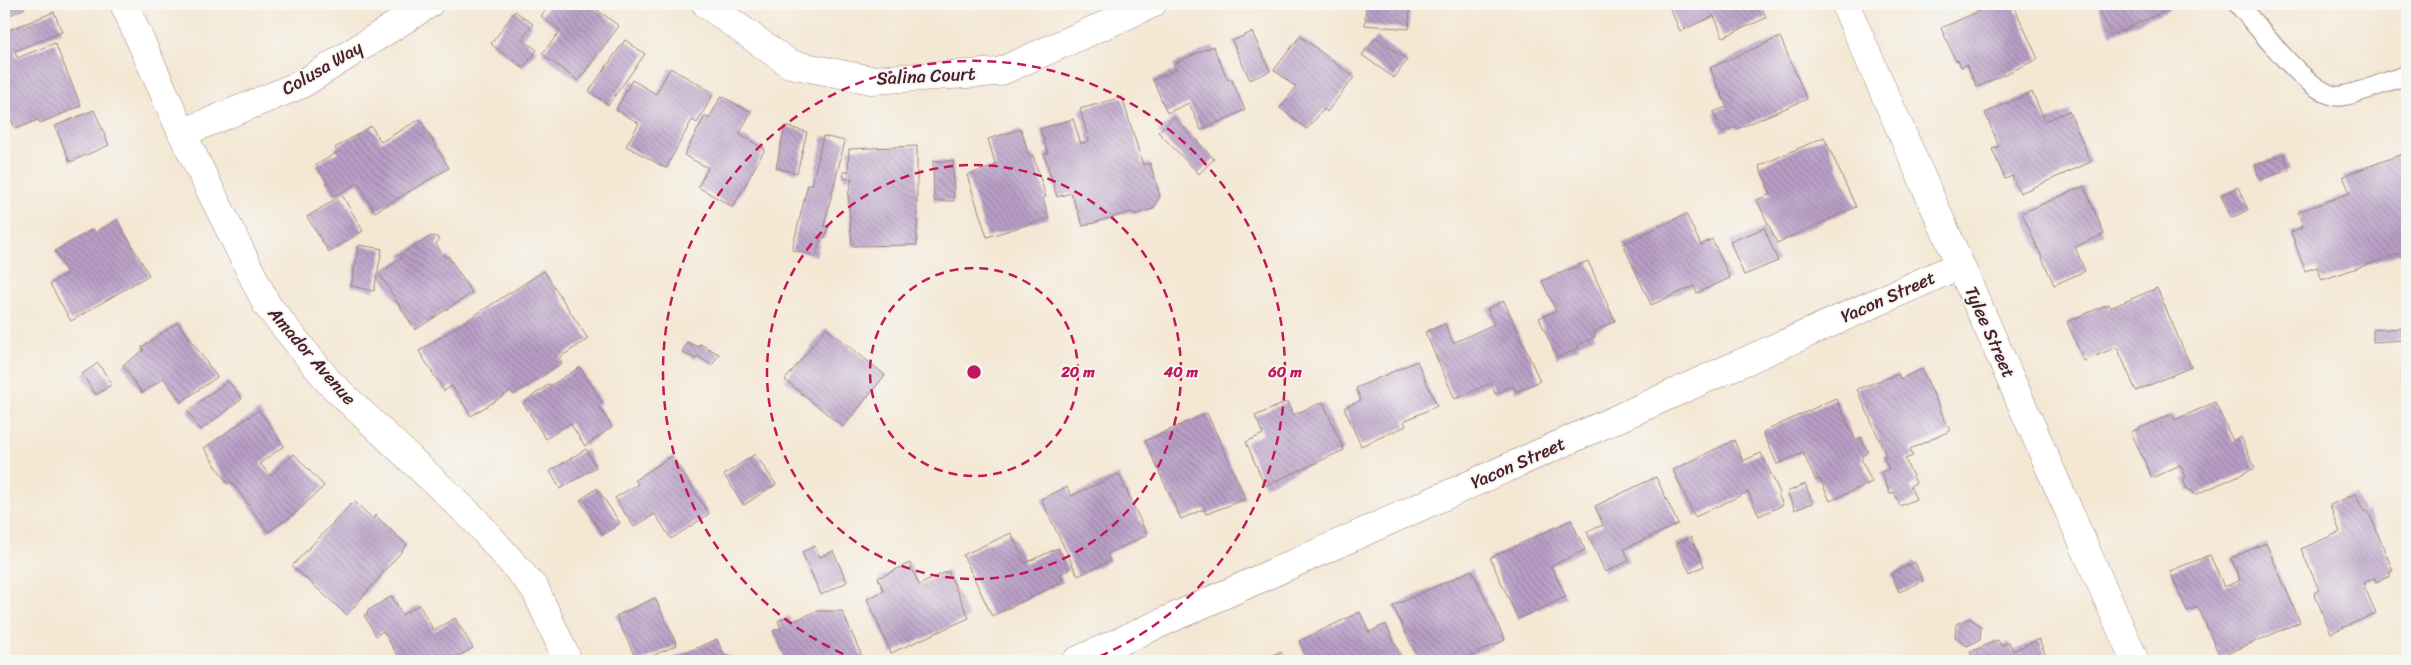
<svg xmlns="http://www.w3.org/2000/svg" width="2411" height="665" viewBox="0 0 2411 665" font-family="Sriracha,sans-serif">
	<defs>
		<pattern id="building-back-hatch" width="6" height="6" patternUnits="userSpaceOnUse" patternTransform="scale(1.25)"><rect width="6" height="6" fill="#b99fc7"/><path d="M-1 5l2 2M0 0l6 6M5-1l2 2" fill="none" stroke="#9881a2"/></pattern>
	</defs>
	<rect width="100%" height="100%" fill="#f6f6f2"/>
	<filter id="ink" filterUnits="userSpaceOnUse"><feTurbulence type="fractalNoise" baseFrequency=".02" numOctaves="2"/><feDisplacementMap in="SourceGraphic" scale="10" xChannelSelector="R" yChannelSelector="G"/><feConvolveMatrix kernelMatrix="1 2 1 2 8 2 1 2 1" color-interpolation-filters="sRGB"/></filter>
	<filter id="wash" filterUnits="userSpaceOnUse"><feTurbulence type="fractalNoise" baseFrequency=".0096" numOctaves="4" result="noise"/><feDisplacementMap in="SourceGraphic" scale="20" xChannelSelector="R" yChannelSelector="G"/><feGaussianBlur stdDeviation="1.12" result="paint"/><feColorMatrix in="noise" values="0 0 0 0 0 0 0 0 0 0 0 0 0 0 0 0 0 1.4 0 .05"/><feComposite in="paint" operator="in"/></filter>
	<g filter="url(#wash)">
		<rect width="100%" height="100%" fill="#f4e7d3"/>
		<g id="blocks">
			<!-- building -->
			<g fill="url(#building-back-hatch)">
				<polygon points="4,4 27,4 23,5 25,8 4,18"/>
				<polygon points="550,4 589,4 619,26 578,81 542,54 560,31 541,16"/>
				<polygon points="886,4 905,4 904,8"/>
				<polygon points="1366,4 1410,4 1409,29 1365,25"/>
				<polygon points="1668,4 1760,4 1766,18 1723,37 1714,16 1680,31"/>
				<polygon points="1995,4 2013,4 2038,59 1977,87 1967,65 1961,67 1958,60 1956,61 1941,28"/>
				<polygon points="2104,4 2168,4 2170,9 2111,35 2098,6"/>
				<polygon points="515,11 533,24 522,39 537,50 523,68 491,44"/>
				<polygon points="54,12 62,32 15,51 17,58 55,43 81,106 40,123 38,120 15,129 4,100 4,32"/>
				<polygon points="1252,32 1270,71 1250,80 1232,41"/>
				<polygon points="1300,36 1354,77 1327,112 1324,109 1307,129 1280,108 1296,87 1274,70"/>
				<polygon points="1376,37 1407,60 1394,78 1362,55"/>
				<polygon points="1780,37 1807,99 1737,129 1735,127 1722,132 1713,112 1727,107 1710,68"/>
				<polygon points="625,40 645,54 608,105 589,91"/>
				<polygon points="1213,46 1228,80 1231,78 1245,110 1201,130 1189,103 1167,113 1153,80 1176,70 1173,64"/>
				<polygon points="670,68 714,93 697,123 692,120 666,168 626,146 639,123 616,110 632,80 656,94"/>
				<polygon points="2032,92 2045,121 2069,111 2091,162 2020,193 2012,176 2005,179 1992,149 1999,146 1985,113"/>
				<polygon points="721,96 751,112 739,134 765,149 733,207 698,187 708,168 684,155 705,116 709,119"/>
				<polygon points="1122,97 1143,165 1150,163 1160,196 1153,209 1136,214 1130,212 1083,226 1071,193 1057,197 1044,154 1048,153 1040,129 1073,119 1081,144 1089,141 1080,109"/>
				<polygon points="94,110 109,145 70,162 55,126"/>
				<polygon points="1174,117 1214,159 1199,174 1158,132"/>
				<polygon points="420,119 449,168 375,212 358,183 335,196 316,165 338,152 335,148 371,126 381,142"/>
				<polygon points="785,126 807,132 797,173 776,168"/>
				<polygon points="1021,129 1029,156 1033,155 1046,197 1043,198 1049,218 987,237 967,175 996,166 988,139"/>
				<polygon points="823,136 845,141 824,226 828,227 825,238 821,237 816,256 792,250 808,184 812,185"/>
				<polygon points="1824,137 1856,207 1777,243 1757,200 1771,194 1759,166"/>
				<polygon points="917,146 917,245 852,246 848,195 852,178 844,179 843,172 848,172 849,149"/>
				<polygon points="2405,153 2407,160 2407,251 2322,280 2317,267 2305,271 2291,232 2303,227 2298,212 2350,193 2343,176"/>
				<polygon points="2284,154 2289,170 2260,180 2255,165"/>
				<polygon points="933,161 953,161 954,201 934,201"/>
				<polygon points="2084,186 2104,234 2075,247 2085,271 2054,285 2022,213"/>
				<polygon points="2238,187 2248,210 2231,218 2221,195"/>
				<polygon points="342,195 363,231 329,252 307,217"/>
				<polygon points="1686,214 1701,245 1712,239 1730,278 1697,293 1694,286 1651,305 1623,244"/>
				<polygon points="117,220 149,275 71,321 50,284 67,273 55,251 93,229 95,233"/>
				<polygon points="1764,228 1778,261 1744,275 1730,242"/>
				<polygon points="431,236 437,237 439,240 436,244 445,258 448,256 472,293 415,330 379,273 402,258 400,255"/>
				<polygon points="359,245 382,249 374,291 351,286"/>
				<polygon points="1588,261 1615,321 1593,332 1595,337 1578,345 1579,348 1557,358 1539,318 1556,311 1542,281"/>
				<polygon points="544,271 588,339 559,358 562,363 514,395 511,391 471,416 452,386 444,391 419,351"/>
				<polygon points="2157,288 2191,367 2136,391 2117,347 2084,361 2067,322 2108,304 2110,308"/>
				<polygon points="1504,301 1540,381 1516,392 1513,386 1495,394 1491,383 1455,399 1425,332 1445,324 1453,343 1494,324 1487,309"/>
				<polygon points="178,322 217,377 181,402 164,378 142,393 123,365 144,350 142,347"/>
				<polygon points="826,328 885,375 843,427 785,380"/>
				<polygon points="2403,328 2404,340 2373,342 2373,330"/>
				<polygon points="687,342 698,347 700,344 719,354 712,365 697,356 695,359 682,352"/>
				<polygon points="1417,361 1437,406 1404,421 1406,426 1361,446 1344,408 1361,400 1356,388"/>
				<polygon points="98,363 112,384 96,395 82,374"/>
				<polygon points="580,367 602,402 598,405 612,427 585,446 570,423 546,439 523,403 549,384 550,386"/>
				<polygon points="1922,369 1950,431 1910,449 1913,456 1905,459 1916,483 1910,486 1916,499 1900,506 1894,492 1890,494 1881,472 1889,469 1883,456 1886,455 1857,389 1898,374 1900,379"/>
				<polygon points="2407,371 2407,390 2401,374"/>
				<polygon points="228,381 242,399 201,430 187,411"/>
				<polygon points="1836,398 1855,440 1861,437 1868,452 1862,456 1862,461 1872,482 1830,501 1820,479 1816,481 1803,453 1777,464 1763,432"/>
				<polygon points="1287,402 1293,415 1323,402 1344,450 1265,486 1246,442 1263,434 1255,416"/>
				<polygon points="2215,402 2233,441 2241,437 2255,468 2195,495 2192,490 2188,491 2183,479 2186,477 2180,465 2152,478 2131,432 2172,414 2175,420"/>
				<polygon points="259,410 284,446 260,463 270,476 294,454 324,486 296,513 268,532 232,482 228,484 204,448"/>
				<polygon points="1207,413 1246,499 1206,514 1204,509 1181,519 1145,441"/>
				<polygon points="1734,440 1743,461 1761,453 1780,493 1778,494 1783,505 1759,516 1748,492 1695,517 1673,470"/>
				<polygon points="586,449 596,467 560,489 550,471"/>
				<polygon points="755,454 776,484 744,505 724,475"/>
				<polygon points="672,456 709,514 671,539 655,514 634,527 615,498 638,484 635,480"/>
				<polygon points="1119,474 1147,535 1107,554 1110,561 1078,576 1041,499 1067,487 1071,496"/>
				<polygon points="1656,477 1678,524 1624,549 1629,561 1605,572 1587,532 1603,525 1595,506"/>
				<polygon points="1805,484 1813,503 1795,510 1787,492"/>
				<polygon points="597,488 620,523 603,535 580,500"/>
				<polygon points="2356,494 2364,512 2368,510 2393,571 2389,573 2391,576 2376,582 2375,578 2363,583 2376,613 2331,633 2314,593 2319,590 2301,549 2340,532 2330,505"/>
				<polygon points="354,501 373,519 375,515 407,545 347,615 292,566"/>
				<polygon points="1571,520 1585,550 1551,566 1566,597 1518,619 1490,558"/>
				<polygon points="1011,533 1025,563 1058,548 1069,570 1060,574 1063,582 992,616 963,555"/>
				<polygon points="1691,537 1704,566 1690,573 1676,544"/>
				<polygon points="2266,543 2300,622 2220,657 2198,607 2187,611 2170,571 2210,555 2224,587 2240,580 2231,558"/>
				<polygon points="815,546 820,557 833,551 847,582 821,595 802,552"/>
				<polygon points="1915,562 1923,581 1899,592 1891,574"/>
				<polygon points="910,563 919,585 948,571 969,618 891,653 867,599 884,591 878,578"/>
				<polygon points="1472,570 1505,640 1459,661 1419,661 1393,606"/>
				<polygon points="392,596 402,615 419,605 434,631 455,618 473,648 449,661 401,661 383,631 376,636 364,615 368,613 367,611"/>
				<polygon points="655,598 677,645 641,661 637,661 616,616"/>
				<polygon points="816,611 842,611 864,661 786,661 773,631 781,628 778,621 789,616 792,622"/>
				<polygon points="1360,612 1369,632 1386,624 1403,661 1308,661 1299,641"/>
				<polygon points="1969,618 1981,626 1980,640 1967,646 1955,638 1956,624"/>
				<polygon points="717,639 724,656 729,655 731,661 675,661 673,658"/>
				<polygon points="2039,639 2048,661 1974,661 1970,652 1998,640 2001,646 2009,642 2013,651"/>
				<polygon points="1281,652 1285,661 1262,661"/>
			</g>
		</g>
	</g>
	<g filter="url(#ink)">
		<use href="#blocks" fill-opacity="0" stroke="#9f837f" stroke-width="1"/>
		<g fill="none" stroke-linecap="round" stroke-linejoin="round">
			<!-- lane casing -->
			<g stroke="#9f837f" stroke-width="21">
				<path id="lane" d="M2238 4C2257 25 2312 100 2341 96 2362 93 2387 81 2407 75"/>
			</g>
			<!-- street casing -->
			<g stroke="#9f837f" stroke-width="29">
				<g id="street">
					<polyline points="124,4 182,133 267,305 329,382 474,519 535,589 568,661"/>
					<polyline points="706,4 790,64 871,80 999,72 1152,4"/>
					<polyline points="182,133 302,84 429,4"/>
					<polyline points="1076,661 1960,265"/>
				</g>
			</g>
			<!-- secondary casing -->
			<g stroke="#9f837f" stroke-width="29">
				<polyline id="secondary" points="1845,4 2135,661"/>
			</g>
			<!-- lane -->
			<use href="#lane" stroke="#fff" stroke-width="19"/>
			<!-- street -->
			<use href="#street" stroke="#fff" stroke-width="28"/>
			<!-- secondary -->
			<use href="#secondary" stroke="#fff" stroke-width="28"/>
		</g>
	</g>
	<!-- distance rings -->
	<g fill="none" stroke="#c2185b" stroke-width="2.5" stroke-dasharray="9 6">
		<circle cx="974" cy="372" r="104"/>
		<circle cx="974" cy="372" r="207"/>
		<path d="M857 660A311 311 0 1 1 1091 660"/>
	</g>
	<g text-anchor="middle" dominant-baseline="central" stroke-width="4" stroke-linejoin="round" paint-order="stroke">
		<!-- street labels -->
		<g font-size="18" fill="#4a1f2b" stroke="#f6f6f2">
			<text transform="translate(322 68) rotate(-30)">Colusa Way</text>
			<text transform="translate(926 76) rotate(-3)">Salina Court</text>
			<text transform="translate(1888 297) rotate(-24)">Yacon Street</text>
			<text transform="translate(1990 332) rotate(66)">Tylee Street</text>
			<text transform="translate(312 356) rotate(49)">Amador Avenue</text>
			<text transform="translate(1518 463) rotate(-24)">Yacon Street</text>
		</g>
	</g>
	<circle cx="974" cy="372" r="8" fill="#c2185b" stroke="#f6f6f2" stroke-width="2.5"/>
	<g font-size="15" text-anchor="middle" font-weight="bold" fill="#c2185b" stroke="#f6f6f2" stroke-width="4" stroke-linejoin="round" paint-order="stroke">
		<text x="1078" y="377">20 m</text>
		<text x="1181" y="377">40 m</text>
		<text x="1285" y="377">60 m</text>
	</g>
	<!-- margin -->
	<rect width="2411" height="665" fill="none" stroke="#f6f6f2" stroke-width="20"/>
</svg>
